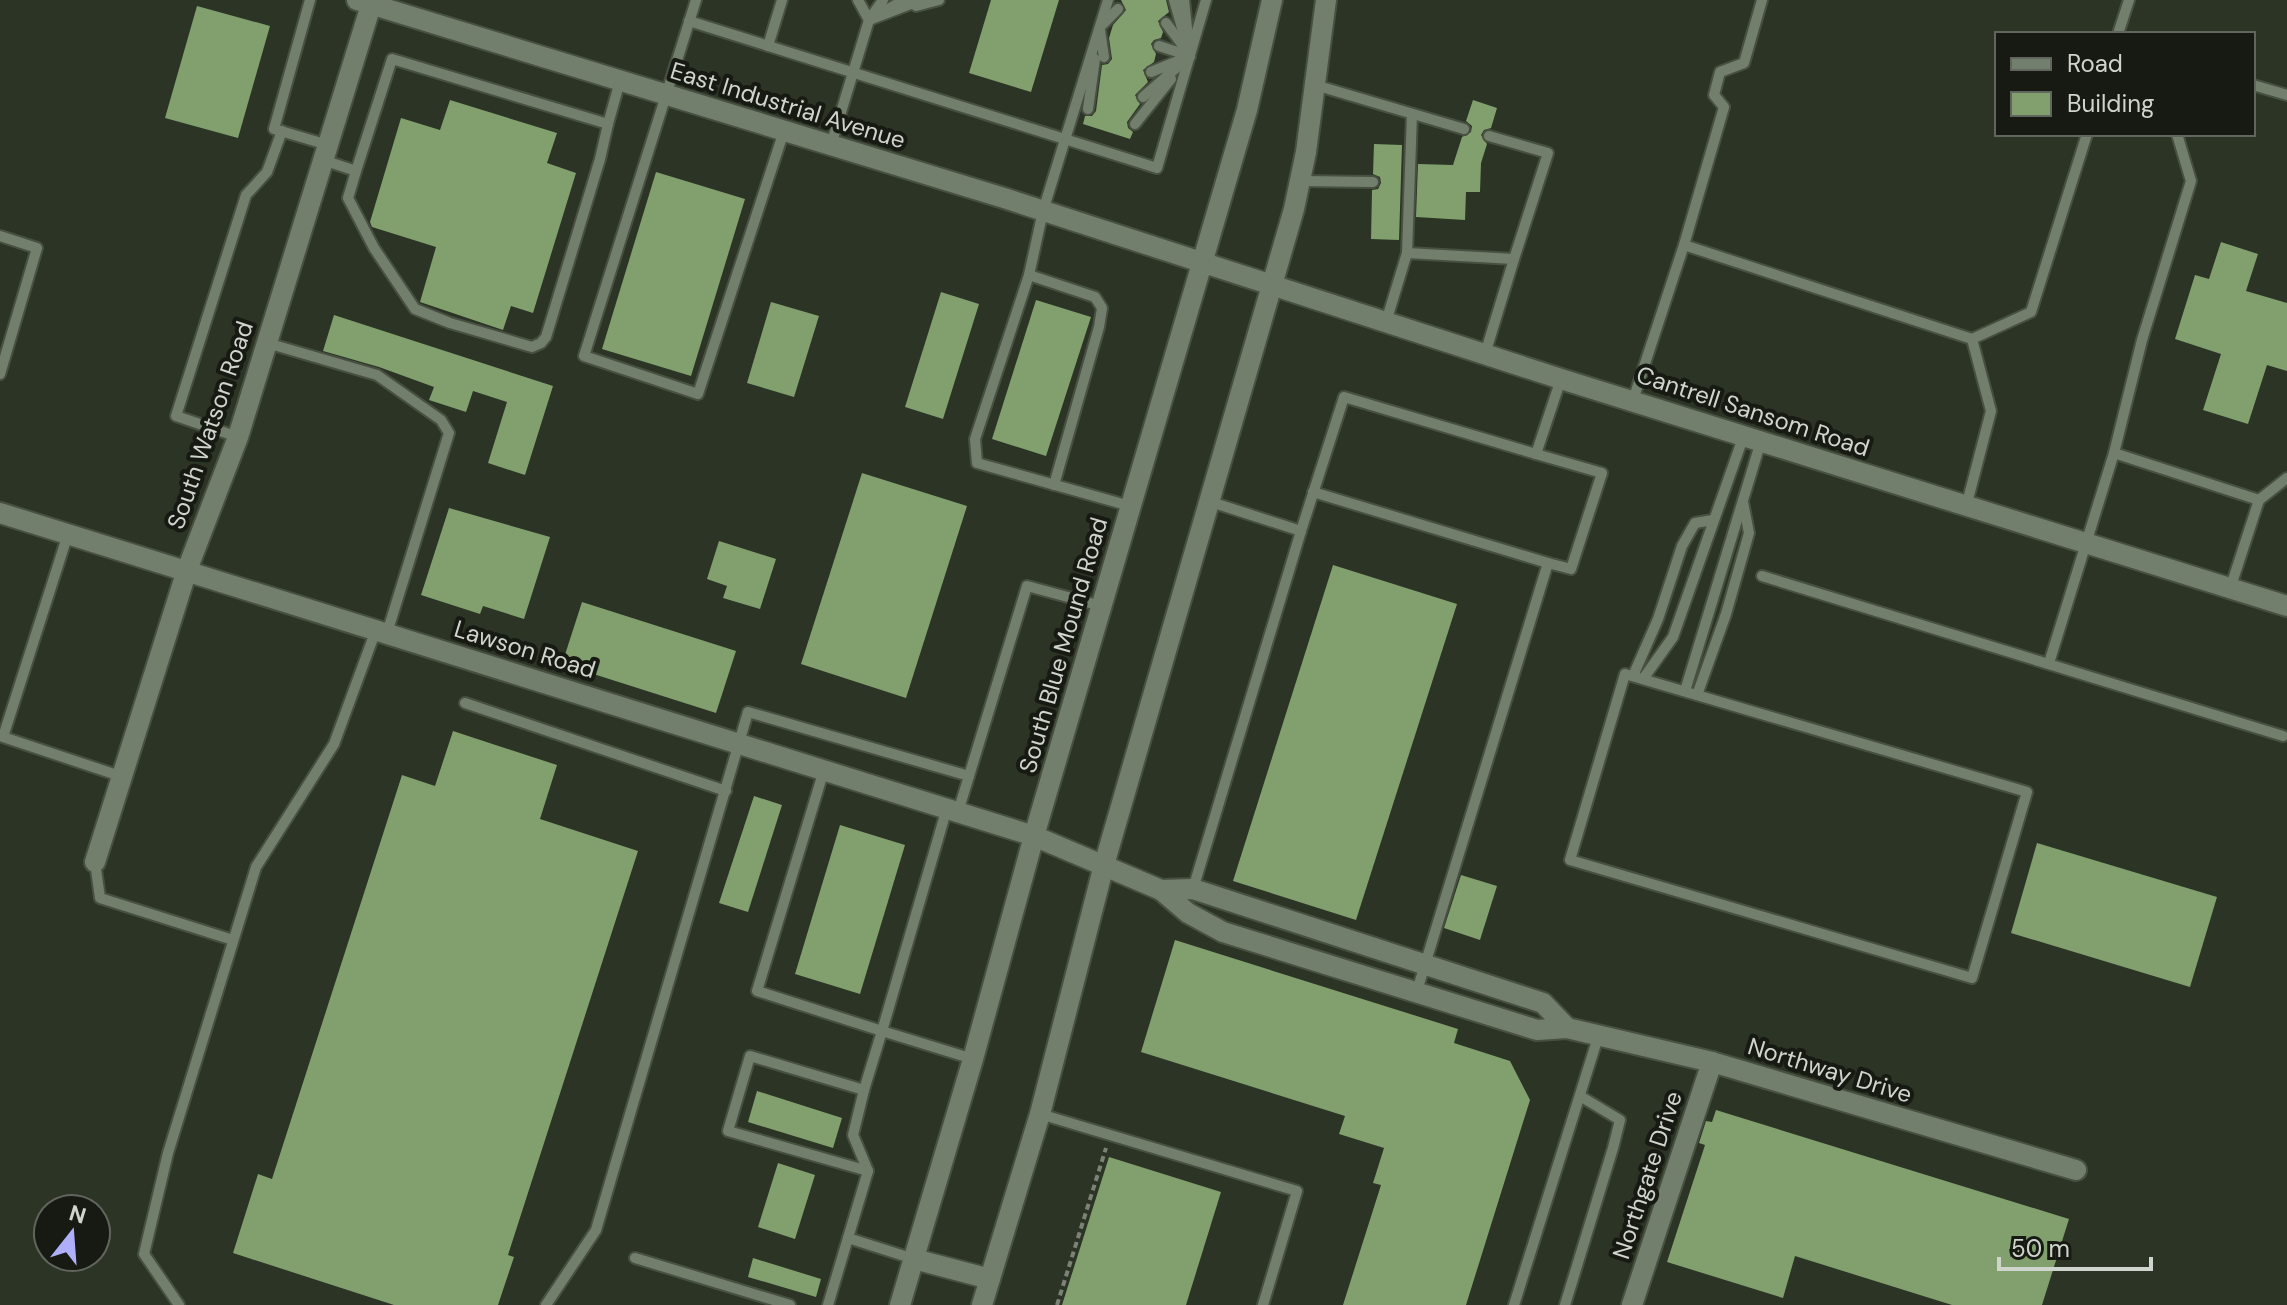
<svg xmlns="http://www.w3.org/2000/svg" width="2287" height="1305" viewBox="0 0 2287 1305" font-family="'DM Sans',sans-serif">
	<rect width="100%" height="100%" fill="#2b3425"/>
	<!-- building -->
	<g fill="#81a06e">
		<polygon points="991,0 1059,0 1031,92 969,73"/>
		<polygon points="1121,0 1166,0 1169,12 1158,21 1163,32 1161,38 1154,40 1151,44 1156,54 1154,62 1143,70 1148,82 1135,95 1140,104 1127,122 1128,128 1133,132 1130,139 1083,124 1085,116 1092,116 1096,111 1102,65 1108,64 1112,59 1109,38 1113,25 1126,10"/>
		<polygon points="197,6 270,26 238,138 165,118"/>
		<polygon points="450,100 557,133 547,163 576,173 533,313 511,306 503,330 420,302 436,247 372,227 370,222 401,118 440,130"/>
		<polygon points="1473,100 1497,108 1491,128 1484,130 1481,135 1487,144 1481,163 1480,192 1466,192 1465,220 1416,217 1418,164 1453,165 1462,137 1471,132 1472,126 1466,121"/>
		<polygon points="1374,144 1402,145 1399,240 1371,239 1372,190 1378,189 1381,183 1380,177 1373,174"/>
		<polygon points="656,172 745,199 691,376 602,349"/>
		<polygon points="2221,242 2258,254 2246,291 2287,303 2287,371 2267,365 2248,424 2203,410 2221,354 2175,339 2195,275 2209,279"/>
		<polygon points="941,292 979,304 943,419 905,407"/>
		<polygon points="1036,300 1091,317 1046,456 992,439"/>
		<polygon points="771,302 819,316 794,397 747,383"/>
		<polygon points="334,315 553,386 525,475 488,463 507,402 473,391 466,412 429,400 434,387 379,367 323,351"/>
		<polygon points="862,473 967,506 906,698 801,664"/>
		<polygon points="449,508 550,537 524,619 483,606 480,614 421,595"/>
		<polygon points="719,541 776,559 760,609 723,598 727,586 707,579"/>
		<polygon points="1333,565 1457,604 1356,920 1233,881"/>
		<polygon points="582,602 736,651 716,713 562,664"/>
		<polygon points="453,731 557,765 540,819 638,851 508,1255 514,1257 498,1305 394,1305 233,1253 258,1174 272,1179 402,775 435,786"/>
		<polygon points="754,796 782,805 748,912 719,903"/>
		<polygon points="840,825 905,845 860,994 795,974"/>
		<polygon points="2037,843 2217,897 2190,987 2011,933"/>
		<polygon points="1461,875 1497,886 1480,940 1444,928"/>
		<polygon points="1175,940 1458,1029 1454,1043 1510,1061 1530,1100 1466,1305 1343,1305 1381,1185 1373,1183 1384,1148 1339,1134 1345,1116 1141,1052"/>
		<polygon points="757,1091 842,1118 833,1148 748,1122"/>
		<polygon points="1716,1110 2069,1219 2042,1305 1952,1305 1795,1256 1783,1298 1667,1262 1705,1145 1699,1143 1706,1121 1712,1122"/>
		<polygon points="1109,1157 1221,1192 1186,1305 1062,1305"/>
		<polygon points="778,1163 815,1175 795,1239 758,1227"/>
		<polygon points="753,1258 821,1279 816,1297 748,1277"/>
	</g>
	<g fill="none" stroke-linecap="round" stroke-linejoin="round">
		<!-- lane casing -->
		<g stroke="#485042" stroke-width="14">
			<g id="lane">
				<polyline points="310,0 274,129 328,145"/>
				<polyline points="696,0 584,356 698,394 784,131"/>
				<polyline points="904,0 869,20 921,0"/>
				<polyline points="1108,0 1043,211 1029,275 975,439 977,463 1130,506"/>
				<polyline points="1174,0 1190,56 1184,0"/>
				<polyline points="916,6 939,0"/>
				<polyline points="871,17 883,0"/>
				<polyline points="689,21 1157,168 1206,0"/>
				<polyline points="1166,23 1184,47"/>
				<polyline points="1102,25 1118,9"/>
				<polyline points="1100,30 1104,57"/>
				<polyline points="2118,34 2129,0"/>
				<polyline points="768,46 782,0"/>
				<polyline points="1159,46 1190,56"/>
				<polyline points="1315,85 1464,129"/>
				<polyline points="2253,85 2287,95"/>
				<polyline points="1143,97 1190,56 1151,72"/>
				<polyline points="1088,109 1095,59"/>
				<polyline points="1135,124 1171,79"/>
				<polyline points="1489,136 1548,153 1514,259"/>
				<polyline points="831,145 869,20 858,0"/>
				<polyline points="323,160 356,171 392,59 608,124 620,81"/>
				<polyline points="356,171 348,198 374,248 415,309 450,323 532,347 541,343 546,337 600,159 608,124"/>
				<polyline points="1301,181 1373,182"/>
				<polyline points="0,236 37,248 0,374"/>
				<polyline points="1684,245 1724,107 1714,95 1720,72 1744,63 1762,0"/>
				<polyline points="1407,253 1412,114"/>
				<polyline points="1029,275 1095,297 1102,308 1099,327 1054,485"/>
				<polyline points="1386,322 1407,253 1514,259 1485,354"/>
				<polyline points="267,343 377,375 441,420 449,433 387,633"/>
				<polyline points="1633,400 1684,245 1972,339"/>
				<polyline points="238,437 176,416 246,195 267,172 282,131"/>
				<polyline points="2114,453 2259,500 2230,589"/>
				<polyline points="1313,492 1548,563"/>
				<polyline points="2259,500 2287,478"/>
				<polyline points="1966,507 1991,411 1972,339 2031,312 2087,134"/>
				<polyline points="1301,531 1344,397 1536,454 1561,379"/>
				<polyline points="68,534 3,737 120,776"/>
				<polyline points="1762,576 2283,736"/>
				<polyline points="2049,663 2114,453 2142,340 2191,181 2177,134"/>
				<polygon points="1625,674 2027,792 1972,978 1570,860"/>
				<polyline points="1633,676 1658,619 1682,546 1695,523 1713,520"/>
				<polyline points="1643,679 1673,637 1744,435"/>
				<polyline points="1685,691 1761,441"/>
				<polyline points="1697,695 1726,614 1749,533 1743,502"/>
				<polyline points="465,703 726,791"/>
				<polyline points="824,770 757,991 882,1031 947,808"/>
				<polyline points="958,812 969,776"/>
				<polyline points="95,862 100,898 233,940"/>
				<polyline points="1193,889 1301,531 1208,501"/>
				<polyline points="1416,994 1548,563 1571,569 1602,473 1536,454"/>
				<polyline points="864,1090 853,1135 868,1171"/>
				<polyline points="1040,1114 1297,1191 1263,1305"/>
				<polyline points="848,1238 914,1259"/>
				<polyline points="635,1258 790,1305"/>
				<polyline points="179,1305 144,1254 168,1153 256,867 334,744 376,630"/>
				<polyline points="546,1305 596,1230 748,712 969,776 1027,586 1101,606"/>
				<polyline points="828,1305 868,1171 728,1131 750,1056 864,1090 882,1031 973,1059"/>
				<polyline points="1514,1305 1599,1034"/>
				<polyline points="1565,1305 1613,1148 1620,1120 1580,1096"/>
			</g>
		</g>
		<!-- street casing -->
		<g stroke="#485042" stroke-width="24">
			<g id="street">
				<polyline points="0,513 1034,836 1161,890 1188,913 1223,932 1537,1030 1567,1028 1712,1062 2076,1170"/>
				<polyline points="95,862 187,570 238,437 371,5"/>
				<polyline points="1161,890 1193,889 1543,1003 1567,1028"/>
				<polyline points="1632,1305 1712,1062"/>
			</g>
		</g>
		<!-- secondary casing -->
		<g stroke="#485042" stroke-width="24">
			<g id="secondary">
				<polyline points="357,0 1004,198 1561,379 2287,606"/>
				<polyline points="914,1259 990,1279"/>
				<polyline points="900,1305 973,1059 1034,836 1247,110 1272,0"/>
				<polyline points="982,1305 1040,1114 1104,865 1294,209 1306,152 1326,0"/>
			</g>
		</g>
		<!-- path -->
		<polyline stroke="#7b8276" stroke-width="4" stroke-dasharray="6 4" stroke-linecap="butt" points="1057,1305 1106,1148"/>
		<!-- lane -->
		<use href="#lane" stroke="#737f6d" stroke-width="10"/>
		<!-- street -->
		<use href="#street" stroke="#737f6d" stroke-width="20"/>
		<!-- secondary -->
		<use href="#secondary" stroke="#737f6d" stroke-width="20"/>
	</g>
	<g text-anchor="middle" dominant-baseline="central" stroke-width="8" stroke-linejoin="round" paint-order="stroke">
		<!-- street labels -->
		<g font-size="24" fill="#cfd5cc" stroke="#161a13">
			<text transform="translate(788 105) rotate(17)">East Industrial Avenue</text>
			<text transform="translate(1753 411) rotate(18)">Cantrell Sansom Road</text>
			<text transform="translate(210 425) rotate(-71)">South Watson Road</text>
			<text transform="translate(1063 645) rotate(-74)">South Blue Mound Road</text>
			<text transform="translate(525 649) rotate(17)">Lawson Road</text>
			<text transform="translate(1830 1070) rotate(17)">Northway Drive</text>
			<text transform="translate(1647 1175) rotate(-72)">Northgate Drive</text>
		</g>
	</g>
	<!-- legend -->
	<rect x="1995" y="32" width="260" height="104" fill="#161a13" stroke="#60655d" stroke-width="2"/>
	<rect x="2011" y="58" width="40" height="12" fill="#737f6d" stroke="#60655d" stroke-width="2"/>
	<text x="2067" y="72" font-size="24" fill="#cfd5cc">Road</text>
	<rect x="2011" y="92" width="40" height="24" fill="#81a06e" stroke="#60655d" stroke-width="2"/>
	<text x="2067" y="112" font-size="24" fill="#cfd5cc">Building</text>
	<!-- north arrow -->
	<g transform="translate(72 1233) rotate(17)"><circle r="38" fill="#161a13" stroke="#60655d" stroke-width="2"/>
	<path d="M0-6L14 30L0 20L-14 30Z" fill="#aeaefa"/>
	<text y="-12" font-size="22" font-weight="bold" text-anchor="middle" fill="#cfd5cc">N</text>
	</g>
	<!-- scale -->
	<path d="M1999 1257v12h152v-12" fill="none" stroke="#cfd5cc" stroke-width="4"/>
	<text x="2011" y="1257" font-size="24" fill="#cfd5cc" stroke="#161a13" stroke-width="6" paint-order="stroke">50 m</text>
</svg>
